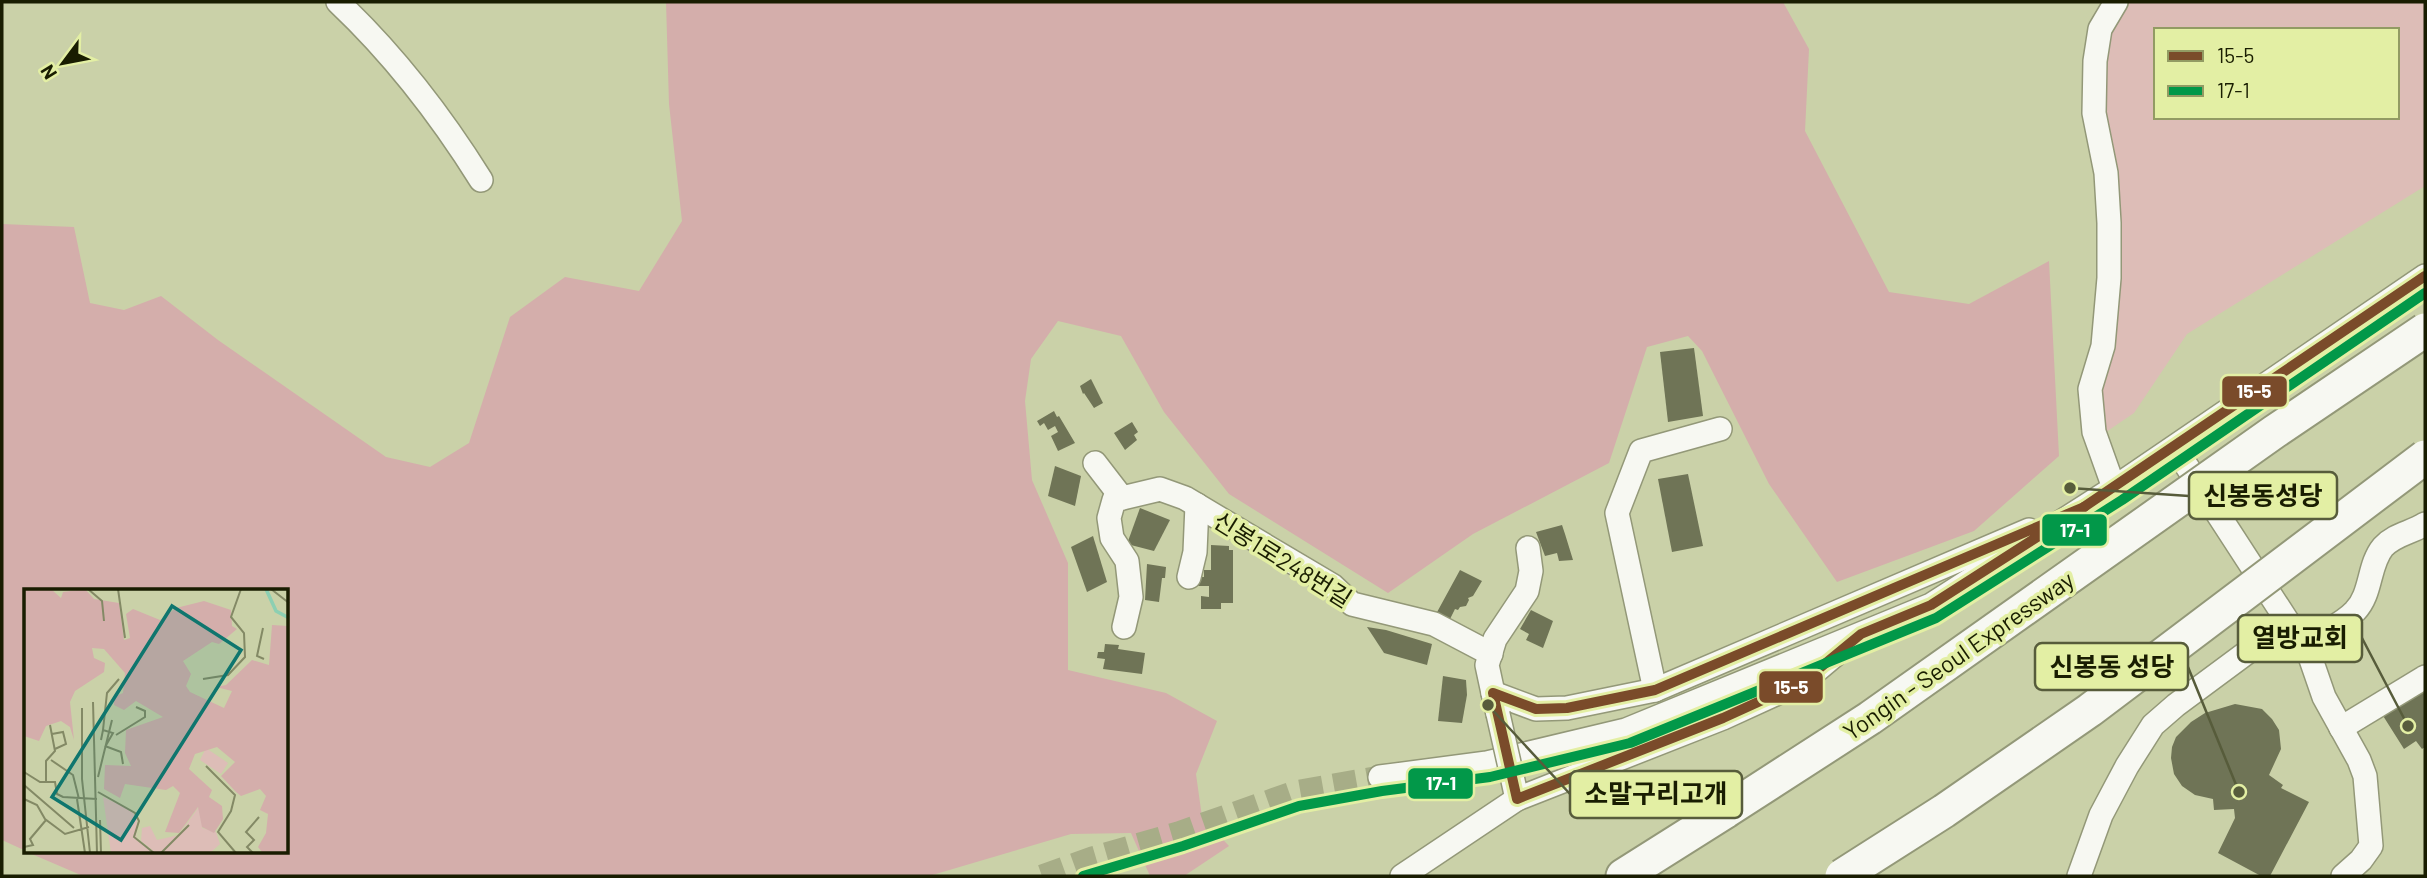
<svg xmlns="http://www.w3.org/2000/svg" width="2427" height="878" viewBox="0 0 2427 878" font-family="Barlow,'Noto Sans KR',sans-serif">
	<rect width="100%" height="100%" fill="#cad1a8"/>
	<!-- green -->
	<path fill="#ddbdb7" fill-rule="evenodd" d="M2129 2H2425V186L2187 334 2134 413 2106 432 2094 388 2104 152V39ZM2156 30H2397V117H2156Z"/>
	<!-- forest -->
	<polygon fill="#d4aeab" points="666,2 1783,2 1809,49 1805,131 1889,292 1969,304 2049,261 2059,456 1974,531 1837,582 1769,484 1702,351 1688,336 1647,347 1609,463 1473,534 1388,593 1229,494 1164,412 1121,336 1058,321 1031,359 1025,401 1032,480 1068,563 1068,670 1166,693 1217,721 1196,774 1202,817 1229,846 1184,876 1150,876 1131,833 1071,834 929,876 83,876 27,852 287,852 287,591 26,591 26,851 2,840 2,224 74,227 90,303 124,310 161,296 218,340 386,457 430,467 469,443 510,317 565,277 639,291 682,221 669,104"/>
	<!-- building -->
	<g fill="#6f7456">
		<polygon points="1694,348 1703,416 1668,422 1660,352"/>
		<polygon points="1091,379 1103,403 1094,408 1084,393 1083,394 1080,386"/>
		<polygon points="1054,411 1057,417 1059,416 1075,443 1058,451 1051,436 1058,432 1055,426 1048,430 1044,423 1040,426 1037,421"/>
		<polygon points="1132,422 1138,432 1134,435 1137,440 1125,450 1114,433"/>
		<polygon points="1055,466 1081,476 1075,506 1048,496"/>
		<polygon points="1688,474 1703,546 1672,552 1658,479"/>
		<polygon points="1140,508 1170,520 1154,551 1127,544"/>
		<polygon points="1562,525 1565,534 1573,560 1559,561 1557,553 1545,556 1536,532"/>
		<polygon points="1093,536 1107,582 1087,592 1071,547"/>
		<polygon points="1211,545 1229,546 1229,550 1233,550 1233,603 1221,603 1221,609 1201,609 1201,596 1209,597 1209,586 1198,586 1198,577 1204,577 1204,570 1211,570"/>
		<polygon points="1147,564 1166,567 1165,578 1162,578 1159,602 1145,600"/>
		<polygon points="1460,570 1482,581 1473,596 1468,598 1469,600 1466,606 1460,607 1458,610 1455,609 1449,621 1436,614"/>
		<polygon points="1531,610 1553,621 1543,648 1526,640 1529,634 1520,629"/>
		<polygon points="1367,627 1386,630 1432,644 1427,665 1384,653"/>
		<polygon points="1105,644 1119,645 1118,649 1145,653 1142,674 1103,669 1105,659 1097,658 1098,652 1104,652"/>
		<polygon points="1443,676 1466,680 1467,695 1462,723 1438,721"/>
		<polygon points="2419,686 2425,695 2425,747 2422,749 2416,741 2404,749 2380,711"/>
		<polygon points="2235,704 2262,709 2272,719 2279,730 2281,749 2269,775 2283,785 2281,788 2309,802 2270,876 2261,876 2218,853 2235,818 2234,809 2214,810 2213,799 2195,795 2182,786 2174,774 2171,758 2172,747 2176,737 2191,722 2205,713"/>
	</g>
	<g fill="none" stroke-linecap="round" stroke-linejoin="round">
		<!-- minor-tunnel -->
		<polyline stroke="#a7ad87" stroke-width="23" stroke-dasharray="23 11" stroke-linecap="butt" points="1042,876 1092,858 1178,833 1295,792 1380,777"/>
		<!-- minor casing -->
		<g stroke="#939878" stroke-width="26">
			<g id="minor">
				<path d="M338 2C393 54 441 116 481 180"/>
				<polyline points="2175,448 2288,622 2306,645 2324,697 2359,760 2365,776 2371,846 2361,860 2343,876"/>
				<polyline points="1095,463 1122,498"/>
				<polyline points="2114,488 2094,432 2090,389 2103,346 2109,278 2109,223 2106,173 2094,113 2095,61 2100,29 2116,2"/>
				<polyline points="1189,577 1195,552 1197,505"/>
				<polyline points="1124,627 1131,597 1127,561 1112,538 1109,518 1114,500 1160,489 1185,498 1333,586 1352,604 1434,624 1491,654"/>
				<path d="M2306 645C2321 632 2341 626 2355 611 2372 594 2368 565 2383 547 2395 534 2411 533 2425 524"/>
				<polyline points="1655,690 1617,513 1641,451 1720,429"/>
				<polyline points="1493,693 1487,665 1495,639 1527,591 1531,571 1528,548"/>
				<polyline points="1498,714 1493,693 1536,709 1567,708 1655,690 2029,530"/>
				<polyline points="2341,728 2425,677"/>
				<polyline points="1512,776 1517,799 1723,718 1804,681 1842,649"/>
				<polyline points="1380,777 1487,763 1626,730 1931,605 2114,488 2425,276"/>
				<polyline points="1402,876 1517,799"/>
				<polyline points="2079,876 2101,815 2127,766 2153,725 2176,705 2288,622"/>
			</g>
		</g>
		<!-- highway casing -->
		<g stroke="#939878" stroke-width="37">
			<polyline id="highway" points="1623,876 1726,811"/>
		</g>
		<!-- minor -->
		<use href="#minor" stroke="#f7f8f2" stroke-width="23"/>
		<!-- highway -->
		<use href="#highway" stroke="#f7f8f2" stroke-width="33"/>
		<!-- minor-bridge casing -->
		<g stroke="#939878" stroke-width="26" stroke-linecap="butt">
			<polyline id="minor-bridge" points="1498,714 1512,776"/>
		</g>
		<!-- highway-bridge casing -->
		<g stroke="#939878" stroke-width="37" stroke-linecap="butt">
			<g id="highway-bridge">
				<polyline points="1726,811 1870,718 2274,432 2425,330"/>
				<polyline points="1842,876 1944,811 2090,710 2425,457"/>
			</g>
		</g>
		<!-- minor-bridge -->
		<use href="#minor-bridge" stroke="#f7f8f2" stroke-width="23"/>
		<!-- highway-bridge -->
		<use href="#highway-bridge" stroke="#f7f8f2" stroke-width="33"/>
		<!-- bus-1 casing -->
		<g stroke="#e3efa4" stroke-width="16">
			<g id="bus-1">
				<polygon points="2084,507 1931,605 1861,634 1804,681 1723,718 1517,799 1493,693 1536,709 1567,708 1655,690"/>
				<polyline points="2084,507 2425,276"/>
			</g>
		</g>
		<!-- bus-2 casing -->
		<g stroke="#e3efa4" stroke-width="16">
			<polyline id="bus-2" points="1083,876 1183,846 1299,806 1382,791 1490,777 1630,743 1936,618 2122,500 2425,293"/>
		</g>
		<!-- bus-1 -->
		<use href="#bus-1" stroke="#7a4b2a" stroke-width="10"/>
		<!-- bus-2 -->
		<use href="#bus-2" stroke="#029849" stroke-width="10"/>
	</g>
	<g text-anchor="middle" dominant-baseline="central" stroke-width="7" stroke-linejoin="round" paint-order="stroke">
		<!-- street labels -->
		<g font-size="24" fill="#191d01" stroke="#e3efa4">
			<text transform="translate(1283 559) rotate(32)">신봉1로248번길</text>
			<text transform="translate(1958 655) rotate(-35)">Yongin - Seoul Expressway</text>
		</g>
	</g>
	<!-- overview -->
	<g transform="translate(24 589)">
		<rect width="264" height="264" fill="#cad1a8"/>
		<path d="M182 159 204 174 197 185 176 171ZM79 208 107 221 113 230 112 251 130 262 117 252 118 239 126 237 133 251 155 246 174 219 180 223 178 239 192 243 196 255 186 264H87Z" fill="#ddbdb7"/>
		<path d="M0 0H27L37 9 39 3 61 0 70 10 95 14 100 51 106 49 102 25 109 20 136 31 152 19 180 12 207 21 208 37 213 40 195 55 188 53 159 72 167 85 162 97 166 103 200 119 208 102 192 98 202 96 228 71 245 76 248 36 264 37V264H239L234 258 242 244 244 225 236 221 242 207 236 200 217 207 212 203 197 187 211 173 193 158 171 165 165 180 188 201 185 208 198 217 199 230 190 244 178 238 174 218 155 244 141 243 156 204 149 197 142 201 101 195 96 209 80 200 81 176 107 177 101 164 102 141 139 128 112 112 100 121 90 116V108L99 104 101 84 80 60 68 59 70 69 81 74 80 83 51 102 46 113 50 151 46 138 37 132 22 137 15 152 0 147Z" fill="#d4aeab"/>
		<path fill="none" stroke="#8ccfb2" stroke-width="3.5" d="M242 0 252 22 265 29"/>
		<path fill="none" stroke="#838965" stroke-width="2" d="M64 0 78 12 80 32M94 0 101 49M247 0 265 14M239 39 233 67 240 70M179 90 204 86 221 68 220 44 207 28 217 0M69 113 73 264M58 119V190L66 264M79 141 83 104 95 90M28 145 39 143 42 155 31 160M92 146 121 128V122L112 118M77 151 79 141 89 144 81 158M81 157 97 163 99 175M27 171 49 186 55 210M182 177 211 206 207 222 194 243 212 264M0 183 16 193H31L33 205 39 208 73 210M74 188 88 131M22 193V172L31 162 26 136M0 196 50 239M74 203 111 224 115 232 110 248 130 264M0 210 13 216 21 230 41 245 65 238M53 210 61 264M76 231 77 264M0 258 9 256 6 250 22 231M137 264 165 236M229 264 223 258 230 251 222 243 235 228"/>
		<path fill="#0f766e" fill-opacity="0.15" stroke="#0f766e" stroke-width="3.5" d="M148 17 217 61 97 251 28 208Z"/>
		<rect width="264" height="264" fill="none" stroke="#191d01" stroke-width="3.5"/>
	</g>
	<!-- callouts -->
	<path fill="none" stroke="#575c3b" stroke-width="2.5" d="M2070 488L2189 496M2408 726L2362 638M2239 792L2188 667M1488 705L1570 794"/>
	<g fill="#575c3b" stroke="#e3efa4" stroke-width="2.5">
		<circle cx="2070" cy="488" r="7"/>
		<circle cx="2408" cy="726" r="7"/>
		<circle cx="2239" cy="792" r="7"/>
		<circle cx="1488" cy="705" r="7"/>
	</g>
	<g fill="#e3efa4" stroke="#575c3b" stroke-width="2.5">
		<rect x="2189" y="472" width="148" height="47" rx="7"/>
		<rect x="2238" y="615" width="124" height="47" rx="7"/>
		<rect x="2035" y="643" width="153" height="47" rx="7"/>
		<rect x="1570" y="771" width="172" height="47" rx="7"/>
	</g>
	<g font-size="26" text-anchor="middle" font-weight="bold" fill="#191d01">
		<text x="2263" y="505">신봉동성당</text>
		<text x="2300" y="647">열방교회</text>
		<text x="2112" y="676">신봉동 성당</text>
		<text x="1656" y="803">소말구리고개</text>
	</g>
	<g stroke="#e3efa4" stroke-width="2.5">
		<rect x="2221" y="375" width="67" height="33" rx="7" fill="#7a4b2a"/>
		<rect x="2041" y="513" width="67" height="34" rx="7" fill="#029849"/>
		<rect x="1758" y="670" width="66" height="34" rx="7" fill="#7a4b2a"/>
		<rect x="1407" y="767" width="67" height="33" rx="7" fill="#029849"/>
	</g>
	<g font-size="19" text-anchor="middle" font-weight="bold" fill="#fff">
		<text x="2254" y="398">15-5</text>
		<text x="2075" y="537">17-1</text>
		<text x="1791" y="694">15-5</text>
		<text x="1441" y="790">17-1</text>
	</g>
	<!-- border -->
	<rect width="2427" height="878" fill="none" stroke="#191d01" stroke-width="7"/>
	<!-- legend -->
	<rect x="2154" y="28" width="245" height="91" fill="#e3efa4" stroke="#929b63" stroke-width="2"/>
	<rect x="2168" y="51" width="35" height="10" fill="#7a4b2a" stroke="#929b63" stroke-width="2"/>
	<text x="2217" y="63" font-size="21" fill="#191d01">15-5</text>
	<rect x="2168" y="86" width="35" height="10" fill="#029849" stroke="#929b63" stroke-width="2"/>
	<text x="2217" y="98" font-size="21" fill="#191d01">17-1</text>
	<!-- north arrow -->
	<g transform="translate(63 63) rotate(238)" stroke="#e3efa4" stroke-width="5" paint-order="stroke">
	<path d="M0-5L12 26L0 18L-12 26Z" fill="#191d01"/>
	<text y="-10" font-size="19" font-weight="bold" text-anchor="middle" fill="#191d01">N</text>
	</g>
</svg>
